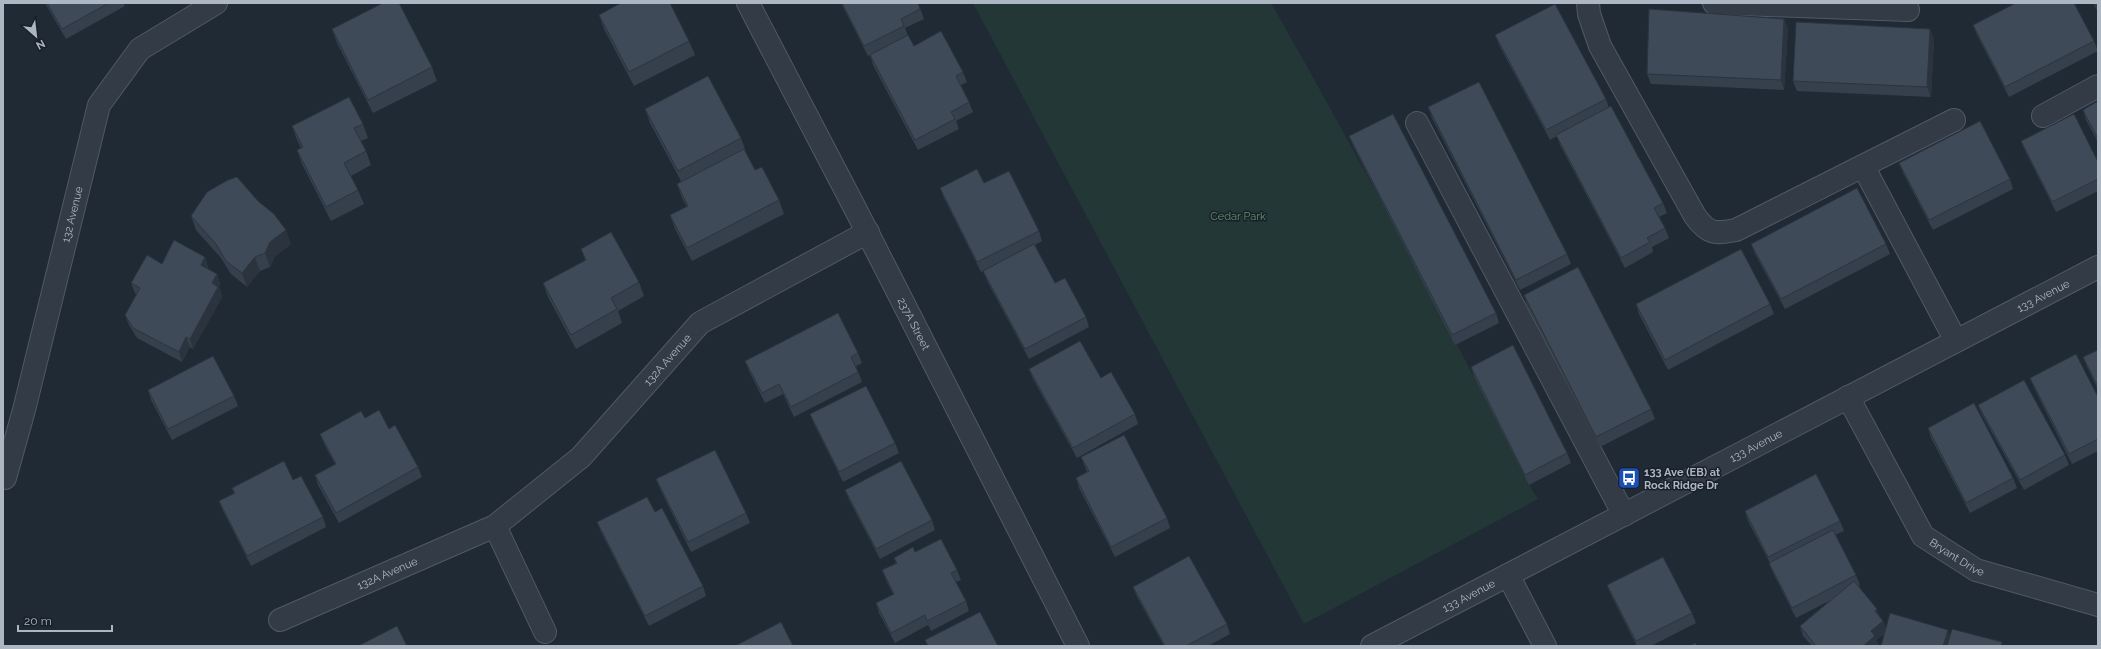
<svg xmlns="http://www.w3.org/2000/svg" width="2101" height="649" viewBox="0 0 2101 649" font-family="Raleway,sans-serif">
	<rect width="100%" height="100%" fill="#202a35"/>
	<!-- green -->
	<path fill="#233737" d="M973 3H1271C1361 161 1447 322 1529 485L1538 499 1304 624Z"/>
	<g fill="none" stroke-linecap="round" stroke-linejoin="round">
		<!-- minor casing -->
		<g stroke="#515964" stroke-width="24">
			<g id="minor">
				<path id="s1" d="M748 3 858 214 1078 646"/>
				<path d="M1588 3 1589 14 1600 46 1695 216C1708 234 1714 234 1736 230L1954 120"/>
				<polyline points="1714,3 1908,10"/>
				<polyline points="2043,116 2098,86"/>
				<polyline points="1417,123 1624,515"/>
				<polyline points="1863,166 1956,341"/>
				<path id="s2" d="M1848 397 1923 536 1976 570 2098 605"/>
				<path id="s3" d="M5 478 24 410 99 105 140 49 216 3"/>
				<polyline points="495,526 545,632"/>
				<polyline points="1508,575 1545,646"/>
				<path id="s4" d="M280 620 495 526 581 457 700 323 868 232"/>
				<path id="s5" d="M1372 646 2098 267"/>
			</g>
		</g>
		<!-- minor -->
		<use href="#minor" stroke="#333b46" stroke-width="22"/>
	</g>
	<!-- wall -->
	<g fill="#35404c">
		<polygon points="45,3 123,3 125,6 66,39"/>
		<polygon points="841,3 918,3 924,19 905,28 908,36 914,46 963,72 967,82 961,85 969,102 973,112 956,121 959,129 918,150 873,65 870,55 868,56"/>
		<polygon points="2093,3 2098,3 2098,12"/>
		<polygon points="599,15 689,41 695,55 634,86 604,29"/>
		<polygon points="1784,19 1788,29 1784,90 1651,84 1647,74"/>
		<polygon points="1973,25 2094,41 2098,51 2009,97 1977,35"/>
		<polygon points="332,29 432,67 437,81 373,113 337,43"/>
		<polygon points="1495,35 1606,99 1609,108 1663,203 1667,213 1659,217 1665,228 1669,238 1652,247 1653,252 1625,268 1560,145 1557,136 1550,140 1499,45"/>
		<polygon points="1934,39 1931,97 1797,91 1793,81"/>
		<polygon points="2098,101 2098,142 2086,120 2083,110"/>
		<polygon points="1428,107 1567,254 1571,264 1520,290 1432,118"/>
		<polygon points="645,109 741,138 746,152 755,170 779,200 784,214 692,261 675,229 670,215 687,207 682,198 677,184 681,181 650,123"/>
		<polygon points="363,124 368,138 361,141 366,151 371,165 351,176 358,190 364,204 331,221 302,164 297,150 301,148 297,140 292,126"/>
		<polygon points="1349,136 1496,313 1499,323 1455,345 1353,146"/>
		<polygon points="2021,141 2098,162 2098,191 2056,212 2025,151"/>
		<polygon points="1899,163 2010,179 2013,189 1933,230 1903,173"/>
		<polygon points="984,183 1039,231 1042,241 1035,245 1055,283 1086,317 1089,327 1029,359 987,281 983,271 991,267 981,272 944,198 940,188"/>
		<polygon points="191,216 291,244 275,256 270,267 260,271 247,287 231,274 221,258 196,230"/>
		<polygon points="1751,244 1886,244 1890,254 1785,309 1755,254"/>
		<polygon points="581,249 639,282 644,296 618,311 622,323 576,349 548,297 543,283 585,260"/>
		<polygon points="205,257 208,267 208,269 217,274 220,284 219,287 222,297 193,349 190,347 182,362 137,338 129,325 125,315 137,294 135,293 131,283 162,264"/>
		<polygon points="1524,295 1651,409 1655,419 1600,447 1527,305"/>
		<polygon points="1636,304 1770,304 1774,314 1668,370 1639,314"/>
		<polygon points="2098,350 2098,390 2087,367 2083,357"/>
		<polygon points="858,353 862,363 856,366 862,382 794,417 783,394 765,403 749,371 745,361"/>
		<polygon points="1471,367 1567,453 1571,463 1529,485 1474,377"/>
		<polygon points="1029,369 1101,378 1135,414 1138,424 1077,458 1033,379"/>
		<polygon points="2030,378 2098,397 2098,451 2072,464 2034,388"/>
		<polygon points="148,390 234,396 238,406 172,440 151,400"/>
		<polygon points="1978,405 2065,455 2069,465 2024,490 1982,415"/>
		<polygon points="810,414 895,443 899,453 843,482 814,424"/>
		<polygon points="365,418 389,429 418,467 422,477 339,523 318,485 315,475 335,464 324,444 320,434"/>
		<polygon points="1928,428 2013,478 2017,488 1970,513 1931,438"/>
		<polygon points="1081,457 1167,518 1170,528 1115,557 1079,488 1076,478 1087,472"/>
		<polygon points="656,479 746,513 750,523 691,552 660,489"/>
		<polygon points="232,488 323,517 326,527 251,566 223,511 219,501 234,494"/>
		<polygon points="845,490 932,520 935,530 880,559 849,500"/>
		<polygon points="1745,511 1840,521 1844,531 1835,535 1856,575 1860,585 1859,586 1883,621 1886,629 1950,635 2002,642 1885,633 1876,640 1879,646 1812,646 1803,636 1800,626 1829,601 1796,618 1773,573 1769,563 1770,563 1748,521"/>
		<polygon points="655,512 703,586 706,596 649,626 601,532 597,522"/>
		<polygon points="915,552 957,570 961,580 956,582 966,601 969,611 931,631 928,625 895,643 879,613 876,603 893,594 886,580 882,570 896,564 894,558"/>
		<polygon points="1607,585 1692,613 1696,623 1651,646 1637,646 1611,595"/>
		<polygon points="1133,587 1227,624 1230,634 1208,646 1164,646 1137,597"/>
	</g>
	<!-- shaded-wall -->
	<g fill="#2b343e">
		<polygon points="1784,19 1788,29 1784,90 1781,80"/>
		<polygon points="1930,29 1934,39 1931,97 1927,87"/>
		<polygon points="286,230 291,244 275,256 270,267 265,253 270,242"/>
		<polygon points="205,257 208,267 204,275 201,265"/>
		<polygon points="255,257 260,271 247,287 242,273"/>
		<polygon points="217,274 220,284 219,287 222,297 193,349 190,339 212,283"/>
		<polygon points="186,337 190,347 182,362 179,352"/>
		<polygon points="1877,609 1881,619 1875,611"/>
		<polygon points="1883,621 1886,631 1876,640 1879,646 1863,646 1871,631"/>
		<polygon points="1948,630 1952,640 1950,646 1943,646"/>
	</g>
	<!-- building -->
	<g fill="#3e4a58" stroke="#2b343e">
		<polygon points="47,3 109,3 62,29"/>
		<polygon points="383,3 399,3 432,67 368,100 332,29"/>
		<polygon points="621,3 670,3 689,41 629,72 599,15"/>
		<polygon points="842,3 918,3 920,9 901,19 904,26 864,46"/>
		<polygon points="2016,3 2074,3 2094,41 2005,87 1973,25"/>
		<polygon points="2095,3 2098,3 2098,9"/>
		<polygon points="1555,4 1606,99 1546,130 1495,35"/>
		<polygon points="1649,9 1784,19 1781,80 1647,74"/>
		<polygon points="1796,22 1930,29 1927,87 1793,81"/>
		<polygon points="941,31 963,72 956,76 969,102 951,112 955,119 915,140 870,55 908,35 914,46"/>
		<polygon points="708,76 741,138 678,171 645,109"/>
		<polygon points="1479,82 1567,254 1516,280 1428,107"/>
		<polygon points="349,97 363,124 354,128 366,151 344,163 358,190 326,207 297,150 303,147 292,126"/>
		<polygon points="2098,101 2098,139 2083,110"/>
		<polygon points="1611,106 1663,203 1654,208 1665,228 1647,238 1650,242 1621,258 1556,135"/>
		<polygon points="1393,114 1496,313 1452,335 1349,136"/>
		<polygon points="2074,114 2098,162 2098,179 2052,202 2021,141"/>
		<polygon points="1980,121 2010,179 1929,220 1899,163"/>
		<polygon points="744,149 755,170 762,167 779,200 687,248 670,215 688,206 677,184"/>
		<polygon points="977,169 984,183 1009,171 1039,231 977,262 940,188"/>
		<polygon points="237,177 258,201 274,214 286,230 270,242 265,253 255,257 242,273 226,261 216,244 191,216 207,192 228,180"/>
		<polygon points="1857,188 1886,244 1781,299 1751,244"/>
		<polygon points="611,232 639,282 611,298 617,309 571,335 543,283 586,260 581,249"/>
		<polygon points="174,240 205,257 201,265 217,274 212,283 218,287 190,339 186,337 179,352 133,328 125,315 140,288 131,283 147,255 162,264"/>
		<polygon points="1034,244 1055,283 1065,278 1086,317 1025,349 983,271"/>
		<polygon points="1741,249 1770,304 1665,360 1636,304"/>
		<polygon points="1578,267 1651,409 1596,437 1524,295"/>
		<polygon points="838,313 858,353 851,357 858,372 791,407 779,384 762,393 745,361"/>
		<polygon points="1080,341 1101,378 1111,372 1135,414 1073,448 1029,369"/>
		<polygon points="1513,345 1567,453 1525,475 1471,367"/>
		<polygon points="2098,350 2098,387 2083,357"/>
		<polygon points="2076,354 2098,397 2098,439 2069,454 2030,378"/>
		<polygon points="213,356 234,396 168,429 148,390"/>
		<polygon points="2024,380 2065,455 2020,480 1978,405"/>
		<polygon points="866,386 895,443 839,472 810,414"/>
		<polygon points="1974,403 2013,478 1966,503 1928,428"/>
		<polygon points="379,410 389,429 395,425 418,467 336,513 315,475 336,464 320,434 361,411 365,418"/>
		<polygon points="1124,435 1167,518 1111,547 1076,478 1089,471 1081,457"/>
		<polygon points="715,450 746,513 688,542 656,479"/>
		<polygon points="284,461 293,480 301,476 323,517 247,556 219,501 235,493 232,488"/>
		<polygon points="901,461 932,520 876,549 845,490"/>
		<polygon points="1816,474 1840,521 1768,557 1745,511"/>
		<polygon points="647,497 655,512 662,508 703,586 645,616 597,522"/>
		<polygon points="1833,530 1856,575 1792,608 1769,563"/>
		<polygon points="941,539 957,570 951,573 966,601 927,621 925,615 891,633 876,603 894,594 882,570 897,563 894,558 913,547 915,552"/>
		<polygon points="1189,556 1227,624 1186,646 1165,646 1133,587"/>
		<polygon points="1663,557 1692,613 1636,641 1607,585"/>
		<polygon points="1854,581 1877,609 1875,611 1883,621 1871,631 1875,636 1863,646 1816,646 1800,626"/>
		<polygon points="980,612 998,646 928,646 925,640"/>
		<polygon points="1890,613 1948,630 1943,646 1881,646"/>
		<polygon points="781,622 793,646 735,646"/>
		<polygon points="397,626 407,646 358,646"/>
		<polygon points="1952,629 2002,642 2001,646 1947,646"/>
		<polygon points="1695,643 1697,646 1690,646"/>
	</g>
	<!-- icons -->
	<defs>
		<g id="bus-square" transform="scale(1.15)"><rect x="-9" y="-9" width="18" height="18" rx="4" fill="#1a4fb4" stroke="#19202a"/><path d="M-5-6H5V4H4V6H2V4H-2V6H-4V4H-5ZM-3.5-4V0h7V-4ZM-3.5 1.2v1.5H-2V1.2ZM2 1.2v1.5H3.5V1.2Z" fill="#fff"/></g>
	</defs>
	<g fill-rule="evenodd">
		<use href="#bus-square" x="1629" y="478"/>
	</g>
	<g text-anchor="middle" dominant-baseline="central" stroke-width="3" stroke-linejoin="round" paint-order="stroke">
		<!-- street labels -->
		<g font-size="11" fill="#adb6c3" stroke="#19202a">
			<text stroke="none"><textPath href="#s3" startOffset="272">132 Avenue</textPath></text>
			<text stroke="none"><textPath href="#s5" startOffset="757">133 Avenue</textPath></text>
			<text stroke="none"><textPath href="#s1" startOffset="361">237A Street</textPath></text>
			<text stroke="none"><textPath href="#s4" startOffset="475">132A Avenue</textPath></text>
			<text stroke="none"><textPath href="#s5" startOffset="433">133 Avenue</textPath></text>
			<text stroke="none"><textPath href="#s2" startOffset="198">Bryant Drive</textPath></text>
			<text stroke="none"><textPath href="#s4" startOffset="117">132A Avenue</textPath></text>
			<text stroke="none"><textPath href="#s5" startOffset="109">133 Avenue</textPath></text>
		</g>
		<!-- park labels -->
		<g font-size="11" fill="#66936f" stroke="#19202a">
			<text x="1238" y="216">Cedar Park</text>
		</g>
		<!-- poi labels -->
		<g font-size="11" font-weight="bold" fill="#adb6c3" stroke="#19202a" text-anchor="start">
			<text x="1644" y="472">133 Ave (EB) at<tspan x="1644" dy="13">Rock Ridge Dr</tspan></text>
		</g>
	</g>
	<!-- border -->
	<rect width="2101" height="649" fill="none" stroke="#adb6c3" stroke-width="8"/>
	<!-- north arrow -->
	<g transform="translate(36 36) rotate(152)" stroke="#19202a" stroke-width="3" paint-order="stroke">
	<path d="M0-3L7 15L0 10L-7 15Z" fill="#adb6c3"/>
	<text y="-6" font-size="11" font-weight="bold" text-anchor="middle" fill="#adb6c3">N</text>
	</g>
	<!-- scale -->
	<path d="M18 625v6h94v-6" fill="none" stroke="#adb6c3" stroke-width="2"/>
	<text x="24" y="625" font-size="12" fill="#adb6c3" stroke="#19202a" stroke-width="3" paint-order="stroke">20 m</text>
</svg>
